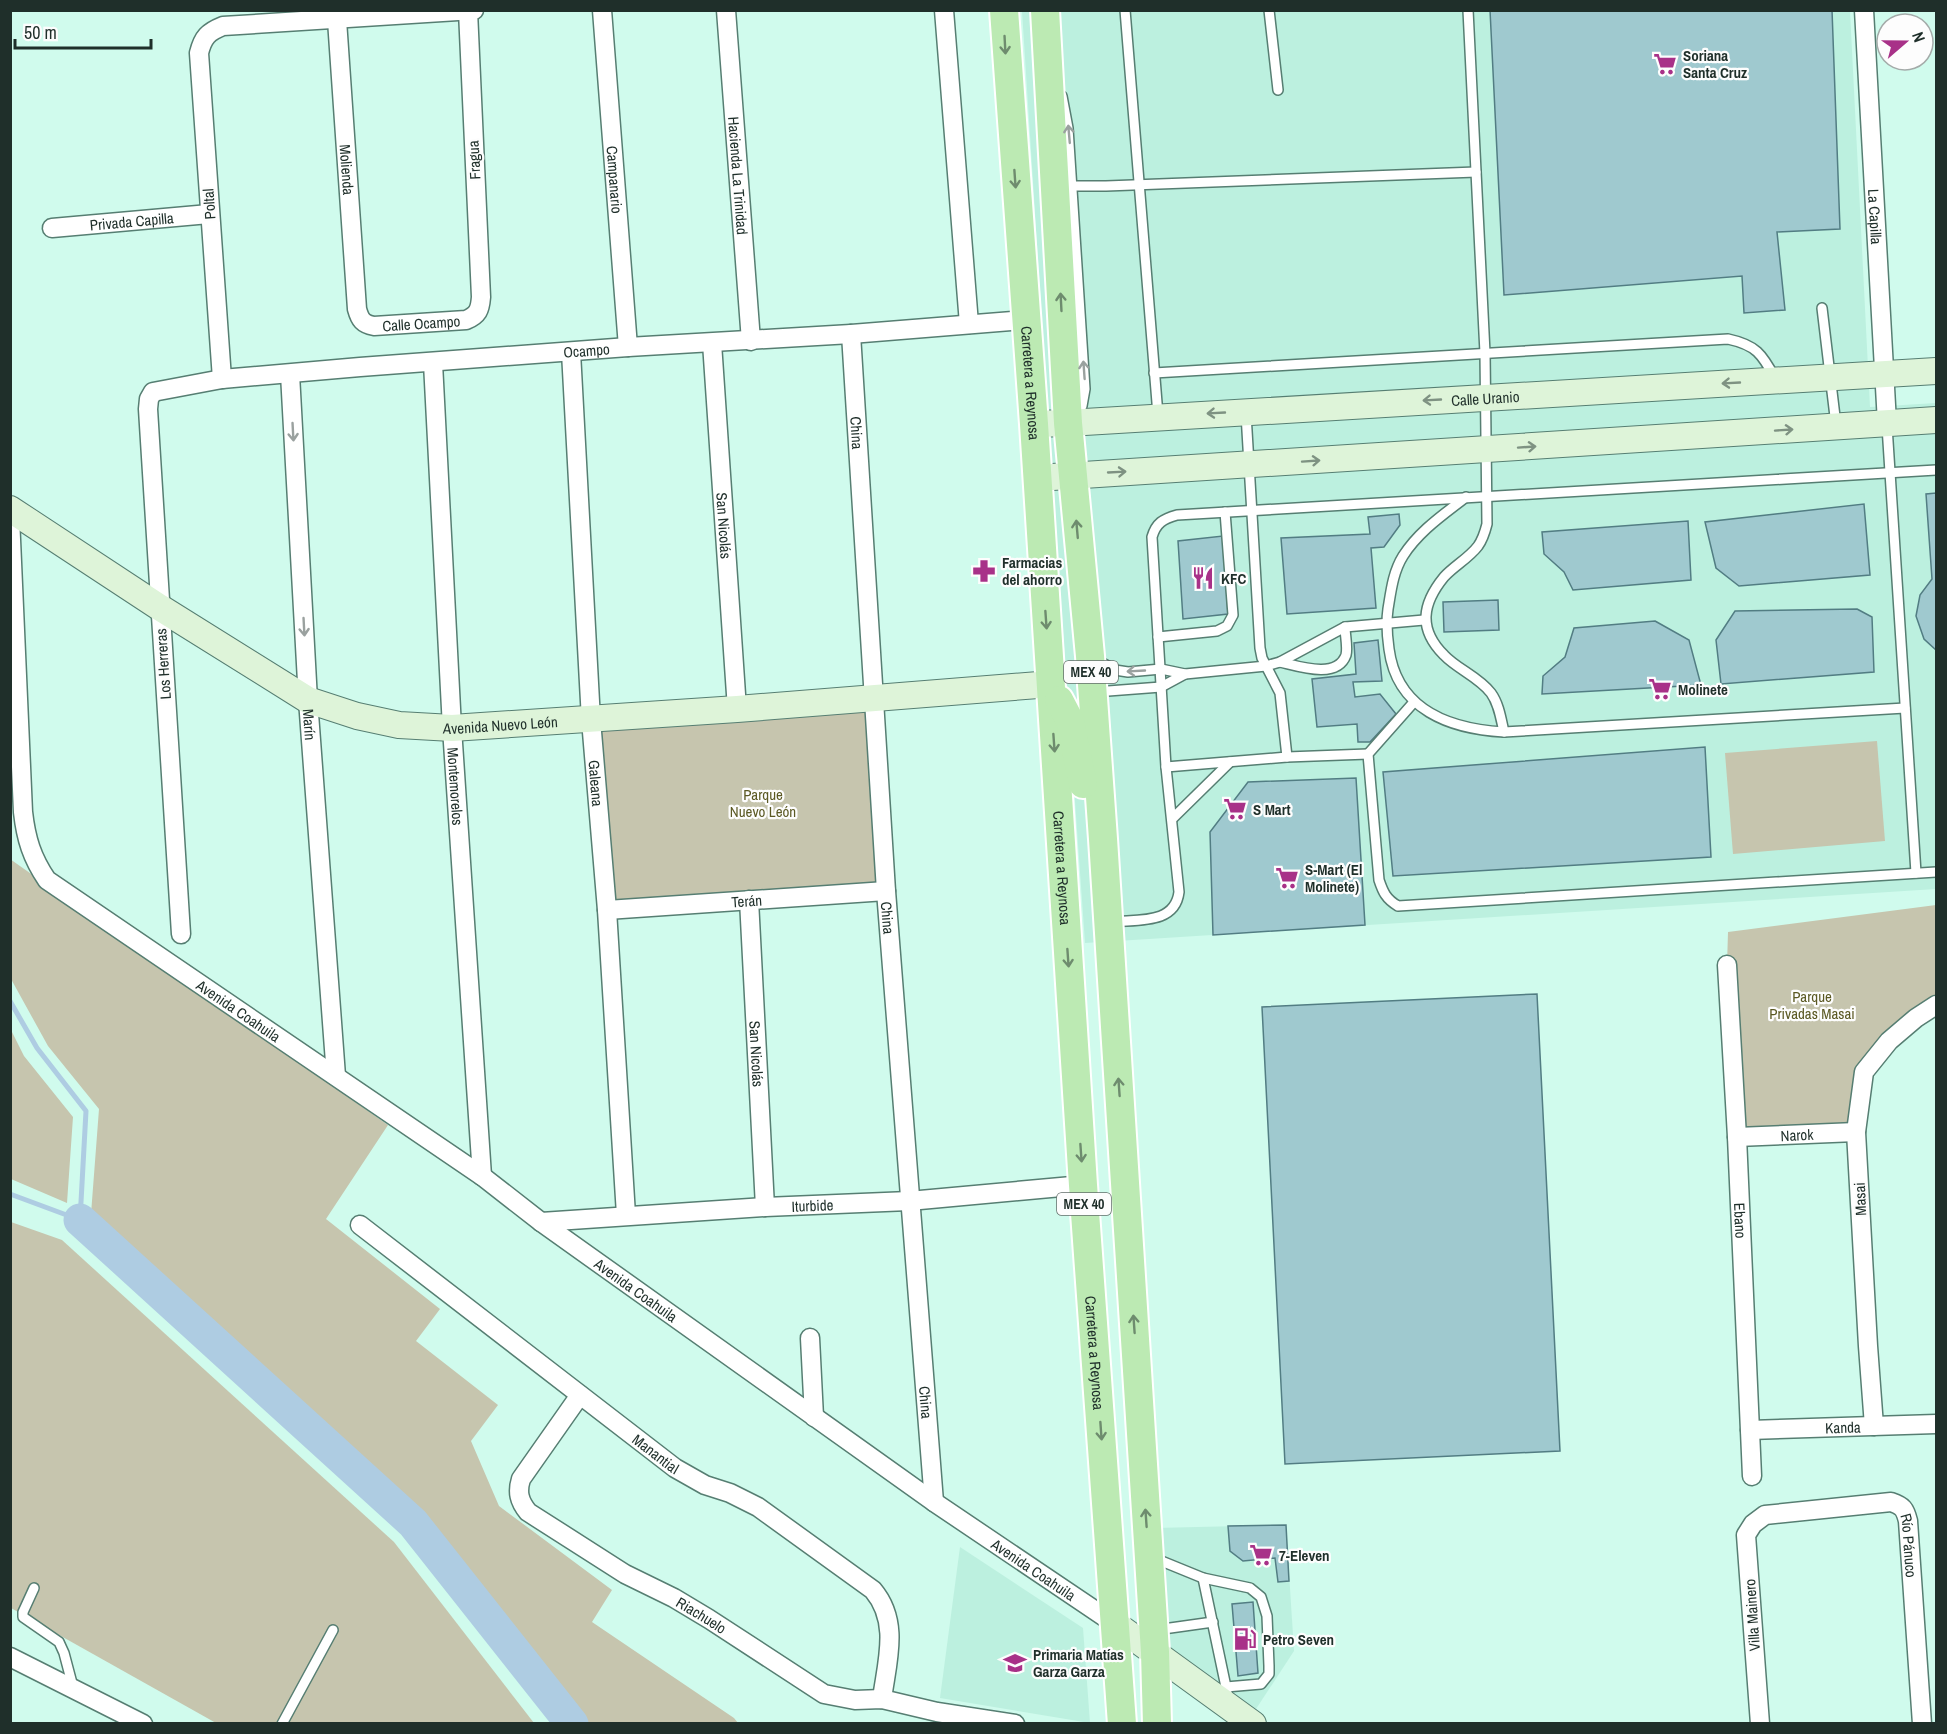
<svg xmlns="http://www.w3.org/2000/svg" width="1947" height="1734" viewBox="0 0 1947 1734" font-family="'Archivo Narrow',sans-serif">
	<rect width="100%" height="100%" fill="#d0fbed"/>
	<!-- built -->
	<g fill="#bcf0df">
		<polygon points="1022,11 1850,11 1870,407 1936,403 1936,889 1085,943 1051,462"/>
		<polygon points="1286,1525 1294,1651 1256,1709 1163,1649 1154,1528"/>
		<polygon points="960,1547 1083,1628 1090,1723 940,1698"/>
	</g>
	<!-- green -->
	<g fill="#c6c5ae">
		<polygon points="875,698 886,891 607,910 591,720"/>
		<polygon points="1877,741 1885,841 1733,854 1725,753"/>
		<polygon points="10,859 388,1125 326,1219 440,1309 416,1341 498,1405 471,1441 499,1506 612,1590 592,1622 734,1718 738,1723 582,1723 432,1525 91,1214 99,1109 48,1046 11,979"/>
		<polygon points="1936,905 1936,1005 1865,1072 1856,1132 1737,1137 1727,965 1728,932"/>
		<polygon points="11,1030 24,1056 73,1117 67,1203 11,1179"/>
		<polygon points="11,1222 62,1240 394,1542 534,1723 216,1723 11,1608"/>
	</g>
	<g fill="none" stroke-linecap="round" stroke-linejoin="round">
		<!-- stream -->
		<polyline stroke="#aecce2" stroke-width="5" points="10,1001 37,1048 86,1111 80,1220 10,1194"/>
		<!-- river -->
		<polyline stroke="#aecce2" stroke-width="33" points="80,1220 413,1523 572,1724"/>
	</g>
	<!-- building -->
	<g fill="#9fc9cf" stroke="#527d83" stroke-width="1.5">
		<polygon points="1490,10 1832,10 1840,229 1777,232 1785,310 1744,313 1742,276 1504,295"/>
		<polygon points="1936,493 1936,650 1924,639 1916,616 1920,595 1932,579 1926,494"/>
		<polygon points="1864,504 1870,575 1739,586 1716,568 1705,522"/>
		<polygon points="1399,514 1400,525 1384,547 1371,548 1376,608 1287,614 1281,538 1370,534 1368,517"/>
		<polygon points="1688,521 1691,580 1573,590 1564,572 1544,554 1542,532"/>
		<polygon points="1223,536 1228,614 1183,619 1178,541"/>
		<polygon points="1498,600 1499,630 1444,632 1443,602"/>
		<polygon points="1857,609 1872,617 1874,672 1721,684 1716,640 1735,611"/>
		<polygon points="1655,621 1689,640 1701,685 1542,694 1543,676 1565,657 1574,628"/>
		<polygon points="1378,640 1382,681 1353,682 1355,697 1380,694 1396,714 1370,742 1358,742 1357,724 1317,727 1312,679 1356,674 1354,643"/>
		<polygon points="1705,747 1711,857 1393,876 1383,772"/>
		<polygon points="1356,778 1365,925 1213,935 1210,832 1248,782"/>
		<polygon points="1537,994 1560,1451 1285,1464 1262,1007"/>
		<polygon points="1286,1525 1289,1581 1278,1582 1275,1558 1243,1561 1230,1551 1228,1526"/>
		<polygon points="1253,1602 1258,1673 1238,1676 1232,1604"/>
	</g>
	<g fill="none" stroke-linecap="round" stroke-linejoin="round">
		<!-- lane casing -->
		<g stroke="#567e72" stroke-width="12">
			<g id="lane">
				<polyline points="1125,10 1158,415"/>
				<polyline points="1269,10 1278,90"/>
				<path d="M1468 10 1485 353 1487 524C1485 532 1483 539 1478 546 1469 558 1454 566 1444 577 1422 604 1418 629 1444 655 1457 669 1479 677 1491 693 1499 704 1501 719 1504 732"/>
				<polyline points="1062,96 1068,128 1085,389 1082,406 1075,414"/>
				<polyline points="1058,180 1072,186 1106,186 1476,172"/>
				<polyline points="1822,308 1836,425"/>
				<path d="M1154 373 1728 339C1756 345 1762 354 1775 378"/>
				<polyline points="1246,414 1260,648 1262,658 1280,693 1287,757"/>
				<polyline points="1887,426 1916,873"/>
				<path d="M1466 497C1443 515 1419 531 1403 556 1393 572 1391 591 1388 609 1386 623 1387 635 1389 649 1397 710 1450 729 1504 732L1905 708"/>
				<polyline points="1158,637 1217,631 1227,626 1233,615 1225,512"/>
				<polyline points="1097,660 1115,670 1128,672 1161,669 1185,674 1266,666 1280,662 1345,627 1424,620"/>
				<path d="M1280 662C1298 666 1337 680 1346 655 1348 648 1345 635 1345 627"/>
				<polyline points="1095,692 1161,687 1185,674"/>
				<path d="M1414 702 1368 754 1379 880C1383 892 1386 899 1398 906L1936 872"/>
				<polyline points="1166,767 1287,757 1368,754"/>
				<polyline points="1172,819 1230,762"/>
				<path d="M1111 922C1137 919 1175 925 1179 892L1166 767 1152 537C1156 523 1163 519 1177 515L1936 470"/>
				<polyline points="1154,1558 1203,1578 1250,1588 1261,1597 1267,1616 1269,1666 1269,1674 1261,1684 1226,1687 1228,1699"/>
				<polyline points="1203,1578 1226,1687"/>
				<polyline points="34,1588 23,1612 23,1617 59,1642 64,1653 73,1687"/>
				<polyline points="1156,1630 1213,1622"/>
				<polyline points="282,1724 333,1630"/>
			</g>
		</g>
		<!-- street casing -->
		<g stroke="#567e72" stroke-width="21">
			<g id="street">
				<path id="s1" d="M602 10 628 347"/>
				<path id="s2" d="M726 10 751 341"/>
				<polyline points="944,10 969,324"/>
				<path id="s3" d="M1864 10 1887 423"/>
				<path id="s4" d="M337 20 357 309C360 320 363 324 374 326L466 320C478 315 480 310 481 297L468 11"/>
				<path id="s5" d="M52 228 209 214"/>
				<path id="s6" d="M851 334 886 891 934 1502"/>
				<path id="s7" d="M712 343 737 709"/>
				<path id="s8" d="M571 352 591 720 607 910 626 1215"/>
				<path id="s9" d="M433 363 452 728 482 1176"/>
				<path id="s10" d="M290 374 308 700 336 1076"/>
				<path d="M222 379 199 53C203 37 208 32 223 26L474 10"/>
				<path id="s11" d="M10 517 23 812C26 839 32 858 47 880L482 1176 541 1222 934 1502 1115 1624"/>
				<path id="s12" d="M749 900 765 1207"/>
				<path id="s13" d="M607 910 886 891"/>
				<path id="s14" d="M181 934 148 409 149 399 153 392 222 379 360 367 628 347 851 334 1025 320"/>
				<path id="s15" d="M1727 965 1737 1137 1752 1476"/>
				<path id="s16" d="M1737 1137 1856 1132"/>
				<path id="s17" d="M541 1222 765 1207 909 1201 1083 1185"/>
				<path id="s18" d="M360 1225 675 1468 705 1485 730 1493 758 1507 873 1590C900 1622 887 1661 882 1699"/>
				<polyline points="810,1338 814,1417"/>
				<path id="s19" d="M580 1395 521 1479C517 1492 519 1501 528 1512L625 1574 674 1598 709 1619 824 1694 855 1700 882 1699 937 1712 1015 1724"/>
				<polyline points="1874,1426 1868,1346 1856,1132 1864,1072 1889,1041 1916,1018 1936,1005"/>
				<path id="s20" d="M1750 1430 1936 1424"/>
				<polyline points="10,1657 143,1724"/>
				<path id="s21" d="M1760 1724 1746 1535 1753 1524 1765 1515 1891 1502C1903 1506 1905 1509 1908 1521L1922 1724"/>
			</g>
		</g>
		<!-- secondary casing -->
		<g stroke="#567e72" stroke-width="28">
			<g id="secondary">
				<path id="s22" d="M1034 424 1068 423 1936 371"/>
				<polyline points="1037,478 1936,420"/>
				<path id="s23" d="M10 509 159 607 308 700 357 716 399 725 452 728 737 709 1051 684"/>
				<polyline points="1115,1624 1253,1724"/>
			</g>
		</g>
		<!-- primary casing -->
		<g stroke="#fff" stroke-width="32">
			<g id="primary">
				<path id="s24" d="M1004 10 1034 424 1083 1185 1122 1724"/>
				<polyline points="1045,10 1068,423 1090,656 1103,839 1155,1652 1157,1724"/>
				<polyline points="1059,700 1070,721 1083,784"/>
			</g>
		</g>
		<!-- lane -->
		<use href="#lane" stroke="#fff" stroke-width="9"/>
		<!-- street -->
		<use href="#street" stroke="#fff" stroke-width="18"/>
		<!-- secondary -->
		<use href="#secondary" stroke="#def4d9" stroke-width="26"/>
		<!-- primary -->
		<use href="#primary" stroke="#bceab3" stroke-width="28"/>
	</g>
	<!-- one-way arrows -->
	<defs><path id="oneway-shaft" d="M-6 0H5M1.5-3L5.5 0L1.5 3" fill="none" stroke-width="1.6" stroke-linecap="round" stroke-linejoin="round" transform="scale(1.5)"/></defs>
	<g stroke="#6e8c6e">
		<use href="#oneway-shaft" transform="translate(1005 45) rotate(87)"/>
		<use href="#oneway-shaft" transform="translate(1015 179) rotate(86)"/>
		<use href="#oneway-shaft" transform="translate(1061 302) rotate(-93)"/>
		<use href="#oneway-shaft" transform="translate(1077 529) rotate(-95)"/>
		<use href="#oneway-shaft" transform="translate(1046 620) rotate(86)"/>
		<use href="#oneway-shaft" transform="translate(1054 743) rotate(86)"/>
		<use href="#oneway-shaft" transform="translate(1068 958) rotate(86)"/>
		<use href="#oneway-shaft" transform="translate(1119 1087) rotate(-94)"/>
		<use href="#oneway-shaft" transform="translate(1081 1153) rotate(86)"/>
		<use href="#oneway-shaft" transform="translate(1134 1324) rotate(-94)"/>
		<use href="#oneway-shaft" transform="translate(1101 1431) rotate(86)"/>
		<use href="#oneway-shaft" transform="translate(1146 1518) rotate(-94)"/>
	</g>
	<g stroke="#9aa19f">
		<use href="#oneway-shaft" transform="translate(1069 134) rotate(-95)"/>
		<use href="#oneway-shaft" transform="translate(1084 370) rotate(-94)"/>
		<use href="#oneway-shaft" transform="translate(293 432) rotate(87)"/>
		<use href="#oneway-shaft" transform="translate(304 627) rotate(87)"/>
		<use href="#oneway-shaft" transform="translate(1136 671) rotate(177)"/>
	</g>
	<g stroke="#7e9282">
		<use href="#oneway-shaft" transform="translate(1731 383) rotate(177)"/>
		<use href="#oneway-shaft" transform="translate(1432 400) rotate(177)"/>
		<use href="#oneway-shaft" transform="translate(1216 413) rotate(177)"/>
		<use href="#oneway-shaft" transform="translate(1784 430) rotate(-4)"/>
		<use href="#oneway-shaft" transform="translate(1527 447) rotate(-4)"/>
		<use href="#oneway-shaft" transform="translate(1311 461) rotate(-4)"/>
		<use href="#oneway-shaft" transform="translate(1117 472) rotate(-3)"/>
	</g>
	<!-- icons -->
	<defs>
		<g id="supermarket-bare" transform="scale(1.8)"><path d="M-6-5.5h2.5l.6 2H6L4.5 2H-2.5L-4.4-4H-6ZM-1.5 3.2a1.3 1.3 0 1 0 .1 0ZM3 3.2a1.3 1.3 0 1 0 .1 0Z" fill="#a83188" stroke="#fdfdfd" stroke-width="2.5" paint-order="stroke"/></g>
		<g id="pharmacy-bare" transform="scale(1.8)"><path d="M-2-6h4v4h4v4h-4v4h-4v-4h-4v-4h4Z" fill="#a83188" stroke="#fdfdfd" stroke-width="2.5" paint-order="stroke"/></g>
		<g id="restaurant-bare" transform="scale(1.8)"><path d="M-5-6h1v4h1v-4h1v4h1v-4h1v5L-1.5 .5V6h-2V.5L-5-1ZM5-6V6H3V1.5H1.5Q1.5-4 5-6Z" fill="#a83188" stroke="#fdfdfd" stroke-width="2.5" paint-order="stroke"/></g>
		<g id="fuel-bare" transform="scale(1.8)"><path d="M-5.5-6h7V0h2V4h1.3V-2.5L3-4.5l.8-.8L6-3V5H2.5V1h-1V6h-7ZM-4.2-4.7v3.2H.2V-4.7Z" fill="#a83188" stroke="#fdfdfd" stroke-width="2.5" paint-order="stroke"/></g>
		<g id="school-bare" transform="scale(1.8)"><path d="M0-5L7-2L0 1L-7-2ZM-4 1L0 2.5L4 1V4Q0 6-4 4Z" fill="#a83188" stroke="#fdfdfd" stroke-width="2.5" paint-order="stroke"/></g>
	</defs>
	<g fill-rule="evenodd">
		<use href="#supermarket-bare" x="1665" y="64"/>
		<use href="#pharmacy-bare" x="984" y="571"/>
		<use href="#restaurant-bare" x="1203" y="578"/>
		<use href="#supermarket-bare" x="1660" y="689"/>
		<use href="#supermarket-bare" x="1235" y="809"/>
		<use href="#supermarket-bare" x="1287" y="878"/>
		<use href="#supermarket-bare" x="1261" y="1555"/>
		<use href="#fuel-bare" x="1245" y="1639"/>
		<use href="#school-bare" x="1015" y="1663"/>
	</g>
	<g text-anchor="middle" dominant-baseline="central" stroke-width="4.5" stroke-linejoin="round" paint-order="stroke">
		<!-- shield labels -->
		<g fill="#fdfdfd" stroke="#626d69" stroke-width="1.5">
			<rect x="1064" y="661" width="54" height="22" rx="4.5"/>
			<rect x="1057" y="1193" width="54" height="22" rx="4.5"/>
		</g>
		<g font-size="14" font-weight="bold" fill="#1f2f2a">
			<text x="1091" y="672">MEX 40</text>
			<text x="1084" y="1204">MEX 40</text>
		</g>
		<!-- poi labels -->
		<g font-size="15" font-weight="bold" fill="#1f2f2a" stroke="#fdfdfd" text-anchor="start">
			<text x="1683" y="55">Soriana<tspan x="1683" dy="17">Santa Cruz</tspan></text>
			<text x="1002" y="562">Farmacias<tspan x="1002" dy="17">del ahorro</tspan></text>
			<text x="1221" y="578">KFC</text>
			<text x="1678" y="689">Molinete</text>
			<text x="1253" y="809">S Mart</text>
			<text x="1305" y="869">S-Mart (El<tspan x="1305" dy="17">Molinete)</tspan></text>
			<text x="1279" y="1555">7-Eleven</text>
			<text x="1263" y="1639">Petro Seven</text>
			<text x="1033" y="1654">Primaria Matías<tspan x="1033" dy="17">Garza Garza</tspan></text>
		</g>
		<!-- street labels -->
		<g font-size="15" fill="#1f2f2a" stroke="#fdfdfd">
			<text transform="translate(474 160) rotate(-93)">Fragua</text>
			<text stroke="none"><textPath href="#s4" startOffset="150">Molienda</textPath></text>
			<text stroke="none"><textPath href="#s2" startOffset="166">Hacienda La Trinidad</textPath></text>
			<text stroke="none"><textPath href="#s1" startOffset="170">Campanario</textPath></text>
			<text transform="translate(209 204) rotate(-94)">Poltal</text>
			<text stroke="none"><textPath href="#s3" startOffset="207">La Capilla</textPath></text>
			<text stroke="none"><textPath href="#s5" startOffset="80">Privada Capilla</textPath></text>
			<text stroke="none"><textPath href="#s4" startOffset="363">Calle Ocampo</textPath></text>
			<text stroke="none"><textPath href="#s14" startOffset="980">Ocampo</textPath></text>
			<text stroke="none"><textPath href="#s24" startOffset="374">Carretera a Reynosa</textPath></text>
			<text stroke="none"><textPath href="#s22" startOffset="452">Calle Uranio</textPath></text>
			<text stroke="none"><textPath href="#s6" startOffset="99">China</textPath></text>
			<text stroke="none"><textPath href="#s7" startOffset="183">San Nicolás</textPath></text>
			<text transform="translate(163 664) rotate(-94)">Los Herreras</text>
			<text stroke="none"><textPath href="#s23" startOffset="550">Avenida Nuevo León</textPath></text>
			<text stroke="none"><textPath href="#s10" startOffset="351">Marín</textPath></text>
			<text stroke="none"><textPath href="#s8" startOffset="432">Galeana</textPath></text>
			<text stroke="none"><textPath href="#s9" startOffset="424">Montemorelos</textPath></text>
			<text stroke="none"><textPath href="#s24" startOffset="860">Carretera a Reynosa</textPath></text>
			<text stroke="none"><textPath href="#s13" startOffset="140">Terán</textPath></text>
			<text stroke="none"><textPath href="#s6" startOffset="585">China</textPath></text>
			<text stroke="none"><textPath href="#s11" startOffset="600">Avenida Coahuila</textPath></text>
			<text stroke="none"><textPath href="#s12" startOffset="154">San Nicolás</textPath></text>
			<text stroke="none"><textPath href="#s16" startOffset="60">Narok</textPath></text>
			<text transform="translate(1860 1199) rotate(-93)">Masai</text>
			<text stroke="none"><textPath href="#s17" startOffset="272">Iturbide</textPath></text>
			<text stroke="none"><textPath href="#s15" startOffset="256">Ebano</textPath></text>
			<text stroke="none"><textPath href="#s11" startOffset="1086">Avenida Coahuila</textPath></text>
			<text stroke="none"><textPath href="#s24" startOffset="1346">Carretera a Reynosa</textPath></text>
			<text stroke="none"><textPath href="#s6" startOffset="1071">China</textPath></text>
			<text stroke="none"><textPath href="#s20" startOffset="93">Kanda</textPath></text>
			<text stroke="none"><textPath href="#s18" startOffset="374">Manantial</textPath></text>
			<text stroke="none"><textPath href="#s21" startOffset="396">Río Pánuco</textPath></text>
			<text stroke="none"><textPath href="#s11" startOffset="1572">Avenida Coahuila</textPath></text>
			<text stroke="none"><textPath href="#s19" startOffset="340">Riachuelo</textPath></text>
			<text transform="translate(1752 1615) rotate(-94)">Villa Mainero</text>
		</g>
		<!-- park labels -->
		<g font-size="15" fill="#5b5923" stroke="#fdfdfd">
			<text x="763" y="794">Parque<tspan x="763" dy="17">Nuevo León</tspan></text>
			<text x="1812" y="996">Parque<tspan x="1812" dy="17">Privadas Masai</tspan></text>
		</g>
	</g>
	<!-- border -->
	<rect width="1947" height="1734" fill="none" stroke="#1f2f2a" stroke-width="24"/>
	<!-- north arrow -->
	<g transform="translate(1905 42) rotate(70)"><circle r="28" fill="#fdfdfd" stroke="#a4aba9" stroke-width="1.5"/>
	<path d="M0-4.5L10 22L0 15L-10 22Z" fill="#a83188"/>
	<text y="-9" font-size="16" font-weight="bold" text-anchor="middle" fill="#1f2f2a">N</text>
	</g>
	<!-- scale -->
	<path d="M15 39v9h136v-9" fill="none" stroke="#1f2f2a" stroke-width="3"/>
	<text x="24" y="39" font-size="18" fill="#1f2f2a" stroke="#fdfdfd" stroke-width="4.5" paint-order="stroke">50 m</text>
</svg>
